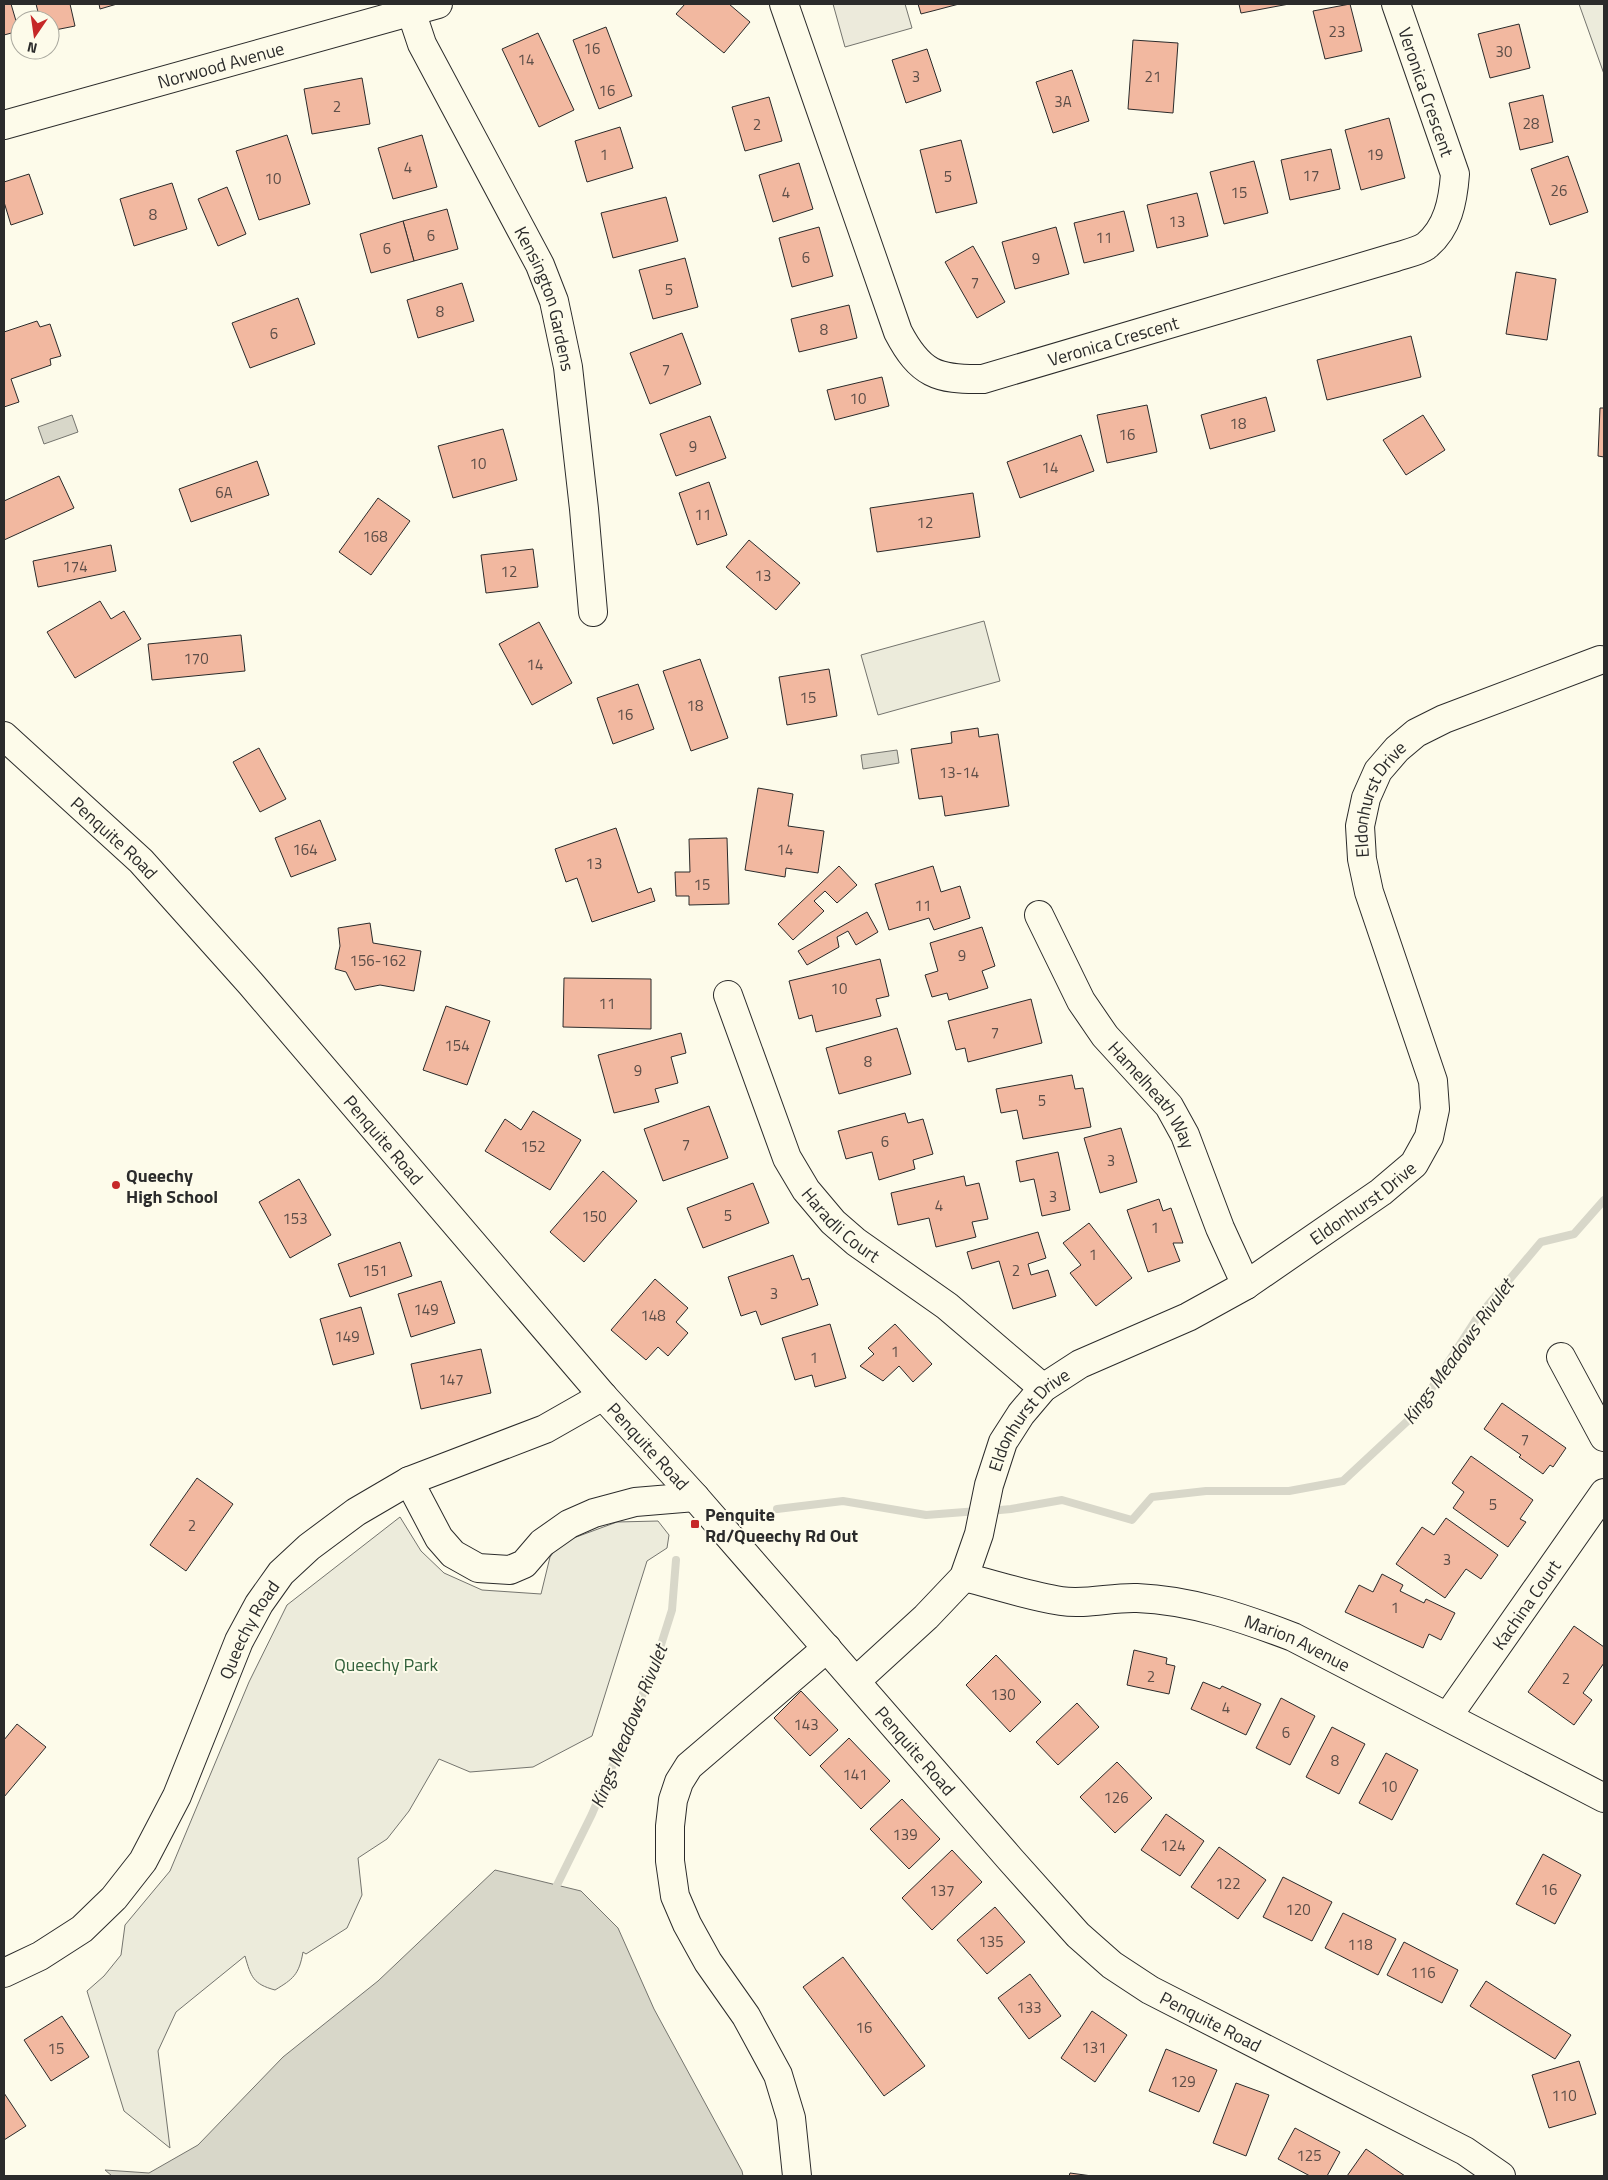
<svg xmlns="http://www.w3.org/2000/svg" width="1608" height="2180" viewBox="0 0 1608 2180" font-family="'Titillium Web',sans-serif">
	<rect width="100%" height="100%" fill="#fdfbea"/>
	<!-- green -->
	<g fill="#ecebdb" stroke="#74746e">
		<polygon points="1579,4 1604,4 1604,74"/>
		<polygon points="984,621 1000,681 878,715 861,655"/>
		<path d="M400 1517 421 1551 444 1573 482 1590 541 1594 550 1557 560 1543 617 1522 658 1521 669 1535 667 1548 647 1561 592 1736 533 1767 470 1772 439 1759 409 1811 387 1839 358 1858 362 1895 347 1928 306 1954 303 1952C299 1975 293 1979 275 1990 253 1984 251 1977 245 1956L176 2012 158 2051 170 2148 124 2111 87 1991 104 1976 121 1955 125 1925 170 1871 249 1682 287 1605Z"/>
	</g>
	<!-- parking -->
	<polygon fill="#eceadb" stroke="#74746e" points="833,4 905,4 912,28 845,47"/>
	<!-- water -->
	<g fill="#d8d7c9" stroke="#74746e">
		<polygon points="72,415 78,432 44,444 38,427"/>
		<polygon points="897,750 899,763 863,769 861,755"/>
		<polygon points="495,1870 581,1891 618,1928 654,2009 742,2171 743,2176 112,2176 105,2170 149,2173 198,2145 283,2057 378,1981"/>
	</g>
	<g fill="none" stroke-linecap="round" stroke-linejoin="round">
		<!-- stream -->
		<g stroke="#d8d7c9" stroke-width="8">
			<polyline points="777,1509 843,1501 926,1515 978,1511"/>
			<polyline points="989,1511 1011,1509 1062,1500 1132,1520 1152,1497 1206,1491 1289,1491 1343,1481 1415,1414 1477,1318 1541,1242 1574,1234 1604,1200"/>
			<polyline points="557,1885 592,1814 653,1670 672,1610 676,1560"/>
		</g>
	</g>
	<!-- building -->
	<g fill="#f2b8a0" stroke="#2b2b2b">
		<polygon points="4,4 11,4 19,31 4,35"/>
		<polygon points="36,4 70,4 75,26 50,31 50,20 40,20"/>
		<polygon points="99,4 117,4 100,9"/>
		<polygon points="685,4 729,4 750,22 724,53 676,14"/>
		<polygon points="918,4 959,4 921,14"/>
		<polygon points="1239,4 1289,4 1241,13"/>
		<polygon points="1350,4 1362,51 1325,59 1313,11"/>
		<polygon points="1519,24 1530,68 1490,78 1478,34"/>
		<polygon points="606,27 632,96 599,109 573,40"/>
		<polygon points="538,33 574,110 539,127 502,49"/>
		<polygon points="1133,40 1178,43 1173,113 1128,109"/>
		<polygon points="927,49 941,91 906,103 892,60"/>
		<polygon points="1072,70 1089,121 1053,133 1036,82"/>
		<polygon points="362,78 370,124 312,134 304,89"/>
		<polygon points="1543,95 1553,142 1520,150 1509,103"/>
		<polygon points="769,97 782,141 745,151 732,107"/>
		<polygon points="1389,118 1405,178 1361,190 1345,130"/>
		<polygon points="620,127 633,168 587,182 575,141"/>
		<polygon points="287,135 310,204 259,220 236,151"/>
		<polygon points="422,135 437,187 393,199 378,148"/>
		<polygon points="961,140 977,203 936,213 920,150"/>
		<polygon points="1331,149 1340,189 1290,200 1281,160"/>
		<polygon points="1568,156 1588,212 1550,225 1531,169"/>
		<polygon points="1254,161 1268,213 1224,224 1210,172"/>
		<polygon points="799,163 813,209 773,222 759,175"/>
		<polygon points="29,174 43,214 11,225 4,202 4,182"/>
		<polygon points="172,183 187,229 134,246 120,199"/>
		<polygon points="227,187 246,234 218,246 198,199"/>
		<polygon points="1197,193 1208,236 1157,248 1147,205"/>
		<polygon points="666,197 678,241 613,258 601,213"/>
		<polygon points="447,209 458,249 414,261 403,221"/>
		<polygon points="1124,211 1134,251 1084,263 1074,223"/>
		<polygon points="403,221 414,261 371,273 360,234"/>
		<polygon points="819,227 833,276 792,287 779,238"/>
		<polygon points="1056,227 1069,274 1015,289 1002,242"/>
		<polygon points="973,246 1005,302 977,318 945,262"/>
		<polygon points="685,258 698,307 653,319 639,270"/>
		<polygon points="1516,272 1556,279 1547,340 1506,334"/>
		<polygon points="462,283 474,321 418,338 407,300"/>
		<polygon points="298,298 315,344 250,368 232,323"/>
		<polygon points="849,305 857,338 799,352 791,319"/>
		<polygon points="37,321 40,327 50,324 61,356 50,359 51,365 11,379 19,402 4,407 4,332"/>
		<polygon points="682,333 701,384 650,404 630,353"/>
		<polygon points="1411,336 1421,377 1327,400 1317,360"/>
		<polygon points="882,377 889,406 835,420 827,390"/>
		<polygon points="1266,397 1275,431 1210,449 1201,415"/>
		<polygon points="1147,405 1157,452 1107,463 1097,415"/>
		<polygon points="1600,408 1604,408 1604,457 1598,456"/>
		<polygon points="1423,415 1445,450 1406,475 1383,440"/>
		<polygon points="710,416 726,458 676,476 660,434"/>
		<polygon points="503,429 517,480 453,498 438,446"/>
		<polygon points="1081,435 1094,471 1020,498 1007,462"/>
		<polygon points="257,461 269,495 191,522 179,489"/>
		<polygon points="59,476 74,508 4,540 4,501"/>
		<polygon points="709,482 727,535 697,545 679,493"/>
		<polygon points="973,493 980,537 877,552 870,508"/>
		<polygon points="378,498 410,521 371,575 339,552"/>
		<polygon points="749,540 800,583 776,610 726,567"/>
		<polygon points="111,545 116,571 38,587 33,561"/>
		<polygon points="533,549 538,587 486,593 481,555"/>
		<polygon points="100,601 111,619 124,611 141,639 75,678 47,632"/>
		<polygon points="539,622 572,683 532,705 499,644"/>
		<polygon points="241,635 245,671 152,680 148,644"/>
		<polygon points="700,659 728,738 691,751 663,671"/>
		<polygon points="829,669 837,716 787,725 779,677"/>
		<polygon points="638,684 654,729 613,744 597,698"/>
		<polygon points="978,728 979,737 998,734 1009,806 945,816 942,796 919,799 911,749 952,743 951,732"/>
		<polygon points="259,748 286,799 260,812 233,762"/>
		<polygon points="758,788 793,794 788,826 824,831 818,873 786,868 785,877 745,870"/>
		<polygon points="320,820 336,860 291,877 275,838"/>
		<polygon points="616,828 638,893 651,888 655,901 592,922 577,878 566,882 555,849"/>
		<polygon points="727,838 729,904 689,905 689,896 676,896 675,872 690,872 689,839"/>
		<polygon points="839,866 857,885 837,903 825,891 814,901 824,911 793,940 778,924"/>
		<polygon points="933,866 941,892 960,886 970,918 934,930 929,918 889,930 875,884"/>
		<polygon points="867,912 878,932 856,945 848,931 837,937 839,947 807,965 798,951"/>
		<polygon points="370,923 373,943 421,951 414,991 380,985 355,990 346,972 335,969 340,946 338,928"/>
		<polygon points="982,927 995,966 982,971 988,988 949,1000 947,993 932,997 925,975 938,971 930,943"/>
		<polygon points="880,959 889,996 876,999 881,1016 816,1032 812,1015 799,1019 789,981"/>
		<polygon points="564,978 651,979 651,1029 563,1027"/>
		<polygon points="1031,999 1042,1043 968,1062 965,1048 956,1050 948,1021"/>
		<polygon points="446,1006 490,1021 467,1085 423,1070"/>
		<polygon points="897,1028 911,1074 839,1094 826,1048"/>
		<polygon points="681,1033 686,1053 671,1057 678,1083 655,1089 659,1102 614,1113 598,1055"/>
		<polygon points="1072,1075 1075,1089 1083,1088 1091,1127 1023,1139 1017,1110 1001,1113 996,1089"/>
		<polygon points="709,1106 728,1158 663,1181 644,1129"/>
		<polygon points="533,1111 581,1140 550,1190 485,1151 505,1119 521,1130"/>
		<polygon points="905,1113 908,1123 923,1119 933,1154 913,1160 915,1169 879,1180 872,1152 846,1159 838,1131"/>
		<polygon points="1121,1128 1137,1182 1100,1193 1084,1138"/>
		<polygon points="1058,1152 1070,1210 1042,1216 1034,1179 1020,1182 1016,1161"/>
		<polygon points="603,1171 637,1201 584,1262 550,1232"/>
		<polygon points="964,1176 966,1186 979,1183 988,1219 972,1222 976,1237 936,1247 929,1218 898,1225 891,1193"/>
		<polygon points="299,1179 331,1235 290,1258 259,1202"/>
		<polygon points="753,1183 769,1223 703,1248 687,1208"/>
		<polygon points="1159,1199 1163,1211 1171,1208 1183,1243 1173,1243 1180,1261 1148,1272 1127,1210"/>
		<polygon points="1089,1223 1132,1278 1096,1306 1070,1273 1081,1265 1063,1243"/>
		<polygon points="1038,1232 1046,1258 1028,1264 1031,1275 1048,1270 1056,1296 1013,1309 999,1261 972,1269 967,1252"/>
		<polygon points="400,1242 412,1276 350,1297 338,1264"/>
		<polygon points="793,1255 802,1280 809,1278 818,1305 761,1325 756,1311 741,1316 728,1277"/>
		<polygon points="655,1279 688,1308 676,1322 688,1333 668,1356 658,1347 646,1360 611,1330"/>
		<polygon points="441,1281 455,1323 411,1337 398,1294"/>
		<polygon points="361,1307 374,1354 333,1365 320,1319"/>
		<polygon points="830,1324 846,1378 815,1387 812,1375 795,1380 782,1338"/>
		<polygon points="895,1324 932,1364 913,1382 899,1366 883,1381 860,1366 874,1354 868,1348"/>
		<polygon points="481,1349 491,1393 421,1409 411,1364"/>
		<polygon points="1502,1403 1566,1448 1553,1467 1550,1465 1543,1474 1519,1457 1521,1455 1484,1429"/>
		<polygon points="1471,1456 1533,1500 1520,1519 1526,1522 1508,1547 1453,1508 1464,1492 1452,1483"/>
		<polygon points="197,1478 233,1504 186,1571 150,1545"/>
		<polygon points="1446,1518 1498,1555 1481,1579 1466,1569 1445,1598 1396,1564 1422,1527 1434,1535"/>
		<polygon points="1382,1574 1403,1585 1400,1591 1424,1603 1426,1599 1455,1613 1441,1640 1429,1634 1423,1648 1345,1612 1359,1585 1373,1592"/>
		<polygon points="1574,1626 1604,1647 1604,1663 1583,1693 1592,1700 1574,1725 1528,1692"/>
		<polygon points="1134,1650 1167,1658 1166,1664 1175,1666 1169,1694 1127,1685"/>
		<polygon points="996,1655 1041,1702 1010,1732 966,1685"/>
		<polygon points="1203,1682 1220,1689 1222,1686 1261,1704 1246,1735 1191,1709"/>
		<polygon points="801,1691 838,1730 810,1756 774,1718"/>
		<polygon points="1281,1698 1315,1716 1290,1765 1256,1748"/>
		<polygon points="1077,1703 1099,1727 1058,1765 1036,1742"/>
		<polygon points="17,1724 46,1747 4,1797 4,1740"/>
		<polygon points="1332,1727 1365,1744 1339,1794 1306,1777"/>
		<polygon points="849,1738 890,1781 861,1809 820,1766"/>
		<polygon points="1386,1753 1418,1770 1392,1820 1359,1803"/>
		<polygon points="1117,1762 1152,1798 1115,1833 1080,1797"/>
		<polygon points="902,1799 940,1839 909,1869 870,1829"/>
		<polygon points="1166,1814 1204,1841 1180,1876 1141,1850"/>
		<polygon points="1219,1847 1266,1880 1238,1919 1191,1887"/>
		<polygon points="952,1850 982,1882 932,1930 902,1898"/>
		<polygon points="1543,1854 1581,1875 1555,1924 1516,1904"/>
		<polygon points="1283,1877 1332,1902 1312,1941 1263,1917"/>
		<polygon points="995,1907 1025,1942 987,1974 957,1940"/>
		<polygon points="1343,1913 1396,1939 1378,1975 1325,1948"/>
		<polygon points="1404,1942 1458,1970 1442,2003 1387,1975"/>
		<polygon points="843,1957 925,2066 884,2096 803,1987"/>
		<polygon points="1030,1974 1061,2016 1029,2039 998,1998"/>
		<polygon points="1486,1981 1571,2035 1555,2059 1470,2006"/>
		<polygon points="1092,2011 1127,2035 1095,2082 1061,2058"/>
		<polygon points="62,2016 89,2057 51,2081 24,2040"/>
		<polygon points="1166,2049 1217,2070 1199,2112 1149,2091"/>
		<polygon points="1579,2061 1596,2114 1549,2128 1532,2075"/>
		<polygon points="1236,2083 1269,2095 1246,2156 1213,2143"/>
		<polygon points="4,2093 26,2126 4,2140"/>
		<polygon points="1295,2128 1340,2152 1327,2176 1310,2176 1278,2159"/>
		<polygon points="1366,2149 1405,2176 1347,2176"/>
		<polygon points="1070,2173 1092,2176 1069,2176"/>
	</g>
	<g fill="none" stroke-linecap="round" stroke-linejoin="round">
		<!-- minor casing -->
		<g stroke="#2b2b2b" stroke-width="30">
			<g id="minor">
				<path id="s1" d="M784 4 898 332C920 374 937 380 983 379L1396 257C1405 254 1419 251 1426 246 1448 228 1453 201 1455 174L1396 4"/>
				<path id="s2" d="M411 11 422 44 540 265 554 301 568 367 584 509 593 612"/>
				<path id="s3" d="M4 125 438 4"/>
				<path id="s4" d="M4 736 141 861 251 984 603 1396 695 1497 1010 1859 1078 1935 1112 1965 1150 1990 1465 2151 1501 2176"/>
				<path id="s5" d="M1039 915 1081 1001 1105 1036 1169 1106 1185 1135 1220 1228 1246 1285"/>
				<path id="s6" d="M728 995 787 1158 806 1190 833 1222 856 1242 947 1306 1043 1388"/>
				<polyline points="1561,1357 1604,1437"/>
				<polyline points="409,1481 439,1538 453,1554 478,1568 510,1570 524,1564 542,1543 569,1524 594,1513 635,1502 695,1497"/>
				<path id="s7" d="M964 1577C996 1585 1029 1596 1061 1601 1086 1605 1112 1597 1137 1598 1191 1600 1243 1618 1293 1637L1604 1798"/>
				<path id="s8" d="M856 1681 926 1617 964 1577 979 1534 989 1485 1003 1442 1021 1414 1043 1388 1080 1364 1188 1317 1246 1285 1381 1192 1414 1164 1429 1137 1435 1109 1433 1081 1369 892 1362 859 1360 826 1366 798 1378 771 1397 749 1416 733 1444 719 1600 660"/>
				<path id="s9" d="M1448 1716 1604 1493"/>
				<path id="s10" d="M4 1973 40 1956 82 1929 114 1898 143 1861 177 1796 239 1641 259 1604 281 1573 309 1547 356 1512 409 1481 545 1429 603 1396"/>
				<polyline points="797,2176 791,2118 778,2075 746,2016 708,1962 687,1924 675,1896 670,1861 670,1826 673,1800 679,1782 689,1766 827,1648"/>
			</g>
		</g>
		<!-- minor -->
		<use href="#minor" stroke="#fdfbea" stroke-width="28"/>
	</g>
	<!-- markers -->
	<g fill="#c62828" stroke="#fdfbea" stroke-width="2">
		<circle cx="116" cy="1185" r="5"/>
		<rect x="690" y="1519" width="10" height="10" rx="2.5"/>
	</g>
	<g text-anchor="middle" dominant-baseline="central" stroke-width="4" stroke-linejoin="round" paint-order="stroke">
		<!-- number labels -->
		<g font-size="15" fill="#5d4e48">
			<text x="1337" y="31">23</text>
			<text x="592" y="48">16</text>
			<text x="1504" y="51">30</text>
			<text x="526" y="59">14</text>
			<text x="916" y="76">3</text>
			<text x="1153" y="76">21</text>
			<text x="607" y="90">16</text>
			<text x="1063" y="101">3A</text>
			<text x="337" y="106">2</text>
			<text x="1531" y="123">28</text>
			<text x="757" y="124">2</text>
			<text x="604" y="154">1</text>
			<text x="1375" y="154">19</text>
			<text x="408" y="167">4</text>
			<text x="1311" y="175">17</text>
			<text x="948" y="176">5</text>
			<text x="273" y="178">10</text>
			<text x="1559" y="190">26</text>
			<text x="786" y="192">4</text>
			<text x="1239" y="192">15</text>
			<text x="153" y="214">8</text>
			<text x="1177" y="221">13</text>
			<text x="431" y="235">6</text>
			<text x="1104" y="237">11</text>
			<text x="387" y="248">6</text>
			<text x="806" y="257">6</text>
			<text x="1036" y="258">9</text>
			<text x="975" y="282">7</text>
			<text x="669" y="289">5</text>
			<text x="440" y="311">8</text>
			<text x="824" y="329">8</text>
			<text x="274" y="333">6</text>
			<text x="666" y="369">7</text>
			<text x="858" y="398">10</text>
			<text x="1238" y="423">18</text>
			<text x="1127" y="434">16</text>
			<text x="693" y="446">9</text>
			<text x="478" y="463">10</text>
			<text x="1050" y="467">14</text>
			<text x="224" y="492">6A</text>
			<text x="703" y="514">11</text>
			<text x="925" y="522">12</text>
			<text x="375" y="536">168</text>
			<text x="75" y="566">174</text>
			<text x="509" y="571">12</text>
			<text x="763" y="575">13</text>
			<text x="196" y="658">170</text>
			<text x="535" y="664">14</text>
			<text x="808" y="697">15</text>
			<text x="695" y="705">18</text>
			<text x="625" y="714">16</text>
			<text x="959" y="772">13-14</text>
			<text x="305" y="849">164</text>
			<text x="785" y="849">14</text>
			<text x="594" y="863">13</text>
			<text x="702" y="884">15</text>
			<text x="923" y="905">11</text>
			<text x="962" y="955">9</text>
			<text x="378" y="960">156-162</text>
			<text x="839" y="988">10</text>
			<text x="607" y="1003">11</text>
			<text x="995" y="1032">7</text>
			<text x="457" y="1045">154</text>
			<text x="868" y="1061">8</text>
			<text x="638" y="1070">9</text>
			<text x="1042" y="1100">5</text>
			<text x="885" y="1141">6</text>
			<text x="686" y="1144">7</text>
			<text x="533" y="1146">152</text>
			<text x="1111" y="1160">3</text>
			<text x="1053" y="1196">3</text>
			<text x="939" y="1205">4</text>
			<text x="728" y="1215">5</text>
			<text x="594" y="1216">150</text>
			<text x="295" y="1218">153</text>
			<text x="1155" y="1227">1</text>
			<text x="1093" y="1254">1</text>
			<text x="375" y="1270">151</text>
			<text x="1016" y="1270">2</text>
			<text x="774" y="1293">3</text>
			<text x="426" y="1309">149</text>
			<text x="653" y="1315">148</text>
			<text x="347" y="1336">149</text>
			<text x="895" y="1351">1</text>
			<text x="814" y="1357">1</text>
			<text x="451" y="1379">147</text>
			<text x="1525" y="1439">7</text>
			<text x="1493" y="1504">5</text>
			<text x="192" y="1525">2</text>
			<text x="1447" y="1559">3</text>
			<text x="1395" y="1607">1</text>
			<text x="1151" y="1676">2</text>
			<text x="1566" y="1678">2</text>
			<text x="1003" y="1694">130</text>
			<text x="1226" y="1707">4</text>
			<text x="806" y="1724">143</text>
			<text x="1286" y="1732">6</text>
			<text x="1335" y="1760">8</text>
			<text x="855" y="1774">141</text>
			<text x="1389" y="1786">10</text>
			<text x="1116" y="1797">126</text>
			<text x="905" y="1834">139</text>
			<text x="1173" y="1845">124</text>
			<text x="1228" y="1883">122</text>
			<text x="1549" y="1889">16</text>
			<text x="942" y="1890">137</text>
			<text x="1298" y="1909">120</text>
			<text x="991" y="1941">135</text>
			<text x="1360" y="1944">118</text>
			<text x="1423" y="1972">116</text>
			<text x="1029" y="2007">133</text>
			<text x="864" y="2027">16</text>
			<text x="1094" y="2047">131</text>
			<text x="56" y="2048">15</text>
			<text x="1183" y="2081">129</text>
			<text x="1564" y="2095">110</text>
			<text x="1309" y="2155">125</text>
		</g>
		<!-- street labels -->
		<g font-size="18" fill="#2b2b2b" stroke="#fdfbea">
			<text stroke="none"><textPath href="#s3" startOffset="225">Norwood Avenue</textPath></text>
			<text transform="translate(1426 92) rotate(71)">Veronica Crescent</text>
			<text stroke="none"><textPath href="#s2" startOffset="319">Kensington Gardens</textPath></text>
			<text stroke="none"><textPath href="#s1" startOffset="588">Veronica Crescent</textPath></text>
			<text stroke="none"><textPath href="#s8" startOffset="1179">Eldonhurst Drive</textPath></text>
			<text stroke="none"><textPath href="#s4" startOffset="150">Penquite Road</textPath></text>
			<text stroke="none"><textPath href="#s5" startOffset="214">Hamelheath Way</textPath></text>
			<text stroke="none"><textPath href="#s4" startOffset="555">Penquite Road</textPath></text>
			<text stroke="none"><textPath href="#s8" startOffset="729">Eldonhurst Drive</textPath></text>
			<text stroke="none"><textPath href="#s6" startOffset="260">Haradli Court</textPath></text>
			<text stroke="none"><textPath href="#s8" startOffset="324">Eldonhurst Drive</textPath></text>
			<text stroke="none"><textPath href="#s4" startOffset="960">Penquite Road</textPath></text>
			<text stroke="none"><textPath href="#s9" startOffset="136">Kachina Court</textPath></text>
			<text stroke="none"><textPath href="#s10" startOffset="436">Queechy Road</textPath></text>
			<text stroke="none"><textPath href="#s7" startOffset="344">Marion Avenue</textPath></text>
			<text stroke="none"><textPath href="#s4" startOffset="1365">Penquite Road</textPath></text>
			<text stroke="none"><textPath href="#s4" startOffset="1770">Penquite Road</textPath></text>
		</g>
		<!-- poi labels -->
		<g font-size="18" font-weight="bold" fill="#2b2b2b" stroke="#fdfbea" text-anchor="start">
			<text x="126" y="1175">Queechy<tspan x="126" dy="21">High School</tspan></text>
			<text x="705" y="1514">Penquite<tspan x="705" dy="21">Rd/Queechy Rd Out</tspan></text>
		</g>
		<!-- park labels -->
		<g font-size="18" fill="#34623c" stroke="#fdfbea">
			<text x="386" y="1664">Queechy Park</text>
		</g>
		<!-- water labels -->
		<g font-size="19" font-style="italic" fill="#2b2b2b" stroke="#fdfbea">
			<text transform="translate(1457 1351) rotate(-54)">Kings Meadows Rivulet</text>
			<text transform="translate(628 1726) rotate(-68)">Kings Meadows Rivulet</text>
		</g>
	</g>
	<!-- border -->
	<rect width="1608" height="2180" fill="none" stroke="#2b2b2b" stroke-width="10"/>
	<!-- north arrow -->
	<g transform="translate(35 35) rotate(193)"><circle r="24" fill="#fdfbea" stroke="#a9a89e"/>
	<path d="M0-4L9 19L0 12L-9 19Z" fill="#c62828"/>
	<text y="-8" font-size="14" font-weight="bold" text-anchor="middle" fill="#2b2b2b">N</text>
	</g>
</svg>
